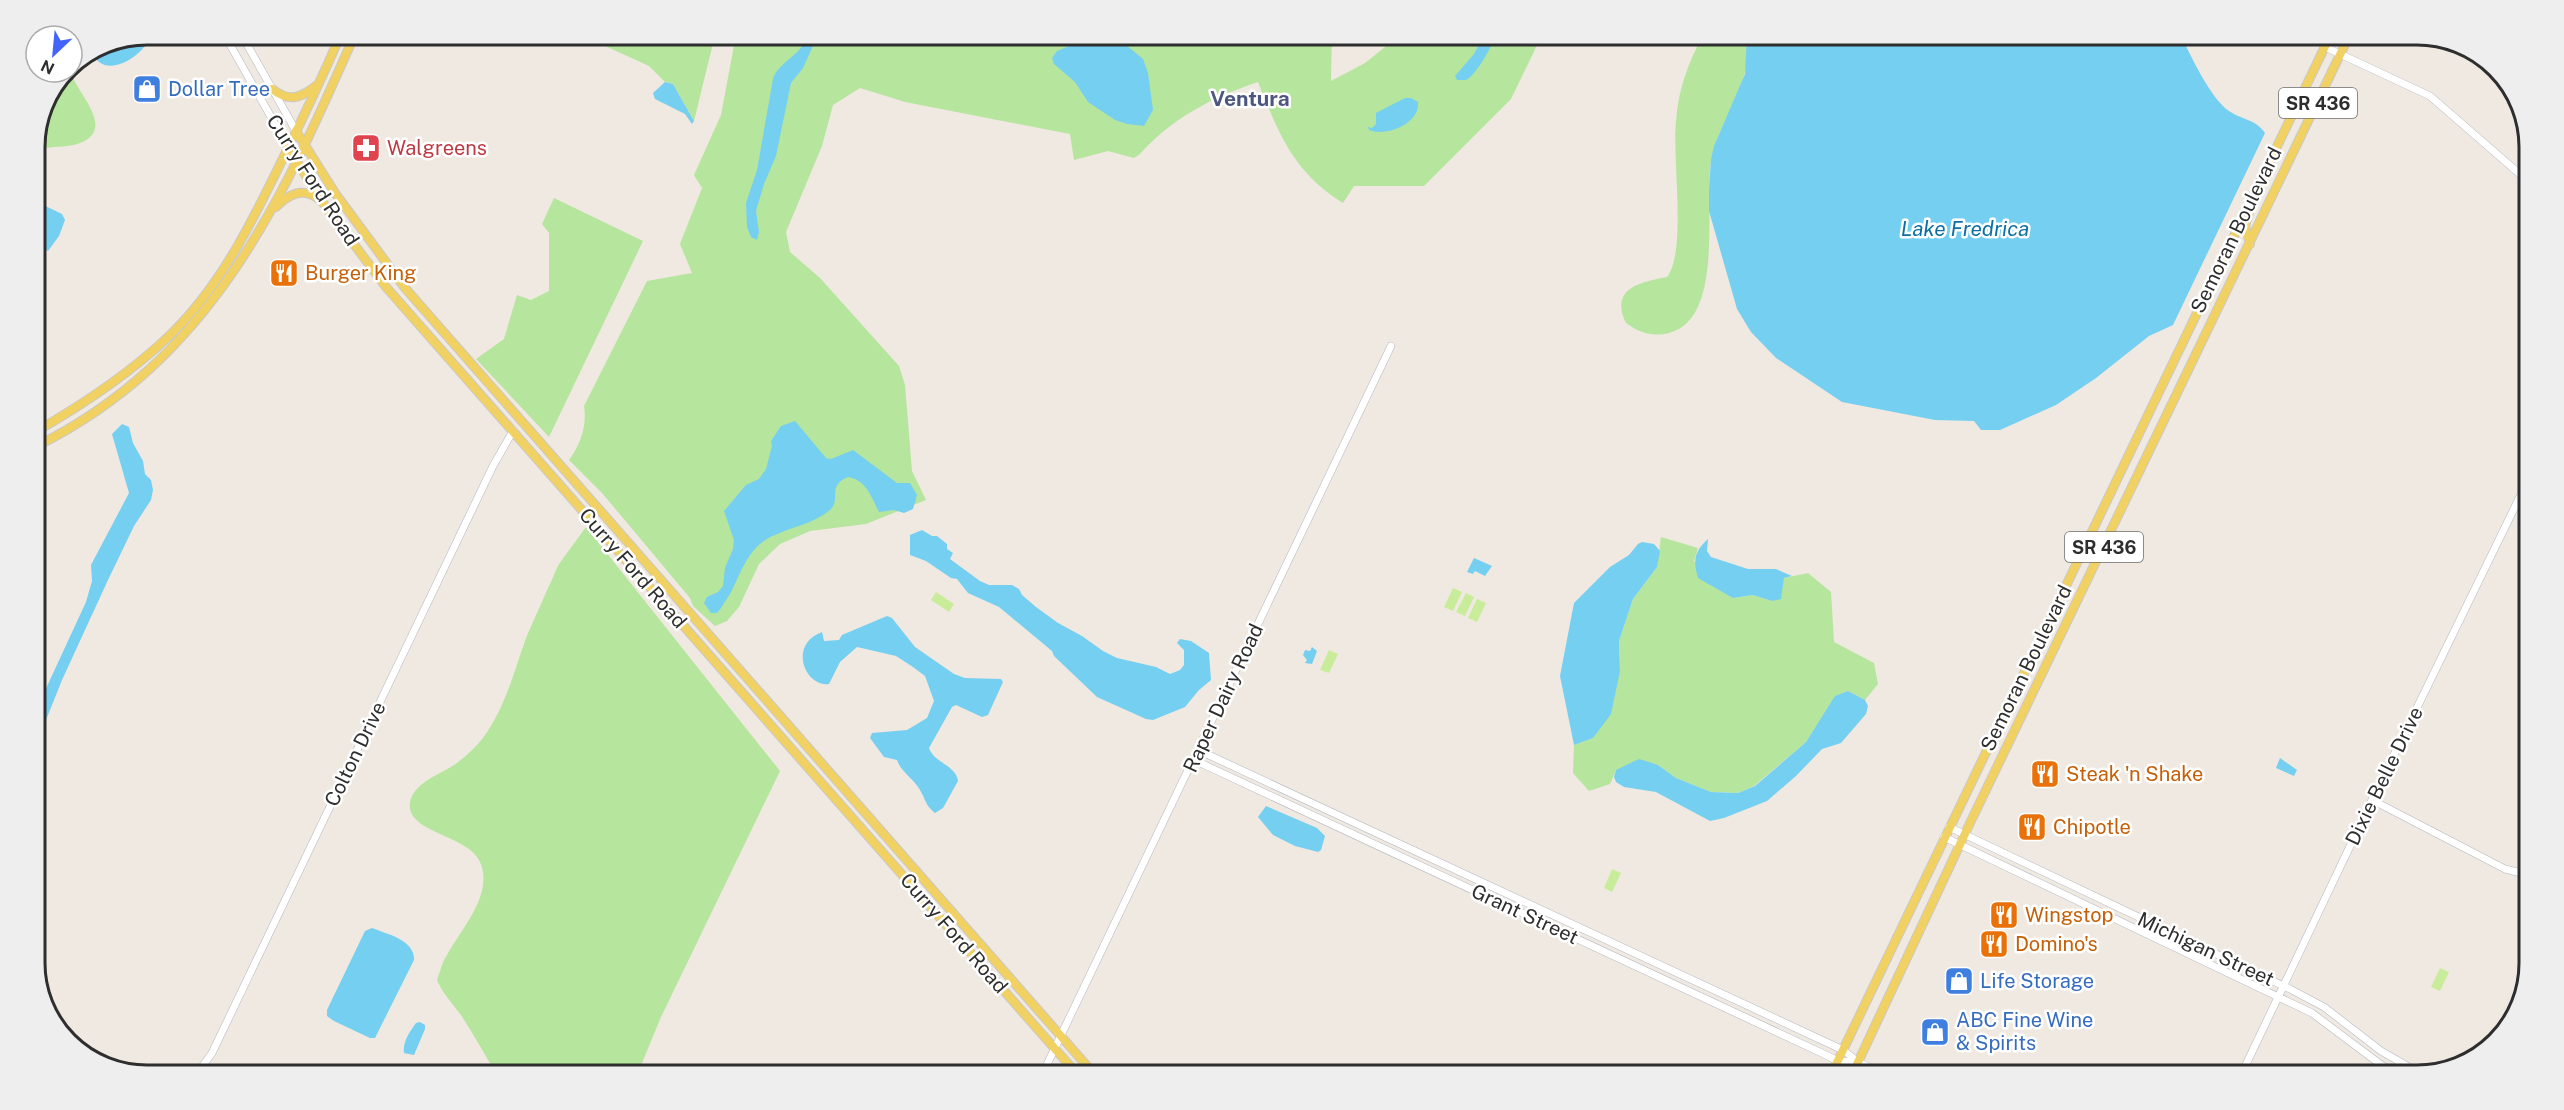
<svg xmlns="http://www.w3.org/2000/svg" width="2564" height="1110" viewBox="0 0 2564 1110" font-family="'Public Sans',sans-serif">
	<rect width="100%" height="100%" fill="#efe9e1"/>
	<!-- green -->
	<g fill="#b6e59e">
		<polygon points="581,35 715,35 694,121 673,84 665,82 649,66"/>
		<path d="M736 35H1332L1331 81 1365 63 1400 35H1542L1511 99 1424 186H1354L1343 203C1293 172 1279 134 1258 82 1211 98 1172 118 1139 155L1134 158 1108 151 1074 160 1070 134 905 102 860 88 833 105 822 146 786 232 790 252 820 278 899 366 905 385 912 471 926 500 866 524 810 531 780 544 759 564 739 607 727 621 715 626 693 606 690 598 602 493 569 460C581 444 587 425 584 406L647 281 692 273 680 244 702 188 694 175 721 115Z"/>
		<path d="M1703 35H1747C1747 48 1748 63 1744 76 1736 104 1716 132 1711 161 1704 204 1725 319 1669 333 1652 337 1640 333 1626 323 1609 288 1641 282 1667 277 1687 251 1672 159 1676 122 1678 90 1688 63 1703 35Z"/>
		<path d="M66 72H71C77 94 117 129 80 143 66 149 49 144 35 152V140Z"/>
		<polygon points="554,198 643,241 549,437 476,359 504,339 517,295 531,300 549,291 549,233 542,224"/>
		<path d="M586 527 780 771 661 1017 637 1075H497C485 1055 474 1035 461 1015 452 1003 443 994 437 980 440 972 442 962 447 955 461 929 496 892 479 860 466 835 406 832 410 803 413 782 442 774 457 763 466 756 476 747 483 738 505 708 514 672 526 638 533 621 541 605 548 588 552 581 555 571 559 564 568 552 577 539 586 527Z"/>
		<polygon points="1661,537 1698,548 1694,561 1733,598 1753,595 1772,601 1784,578 1808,573 1831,592 1834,642 1874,663 1878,684 1865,700 1848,691 1836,696 1806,742 1754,786 1738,793 1711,792 1676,778 1658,765 1616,770 1610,784 1589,791 1573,773 1574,745 1593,738 1599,729 1620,671 1619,641 1633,599 1657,567"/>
	</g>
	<!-- pitch -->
	<g fill="#c9ec9a">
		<polygon points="1453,588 1462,592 1453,611 1444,607"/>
		<polygon points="936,592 954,604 949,612 931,600"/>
		<polygon points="1466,593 1474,597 1465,616 1456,612"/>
		<polygon points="1477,599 1486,603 1477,622 1468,618"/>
		<polygon points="1329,650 1338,654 1329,673 1320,670"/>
		<polygon points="1612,869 1621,873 1612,892 1604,888"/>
		<polygon points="2440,968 2449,972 2440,991 2431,987"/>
	</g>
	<!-- water -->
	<g fill="#75cff0">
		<polygon points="1098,34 1121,35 1120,40 1143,59 1148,73 1153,110 1144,126 1127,124 1115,120 1088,102 1075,82 1054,64 1052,58 1057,51"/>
		<path d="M151 35C145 56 102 83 92 51L104 43Z"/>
		<path d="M805 35H818L803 68 791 83 776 156 764 184 756 211 759 232 757 240 751 237 747 227 746 203 757 170 773 79C778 61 806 54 805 35Z"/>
		<path d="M1484 35H1496C1493 44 1476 76 1466 80 1465 80 1458 80 1457 80L1455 76 1474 54Z"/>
		<path d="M1747 35H2181C2190 55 2211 99 2229 111 2242 120 2256 119 2265 133L2173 325 2149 336 2096 378 2056 405 2000 430H1981L1974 421 1935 420 1842 402 1776 358 1751 332 1737 309 1709 211V189L1711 159 1714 146 1745 74Z"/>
		<polygon points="665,82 673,84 694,121 692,124 685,114 655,99 653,93"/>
		<path d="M1405 98H1411L1418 102C1420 124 1386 137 1369 130L1368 127 1372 128 1376 124V113Z"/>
		<polygon points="35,201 62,214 65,220 59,236 48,251 35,244"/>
		<path d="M795 421 826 458 831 459 853 450 897 483H910L917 495 913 509 904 513 894 510 879 512C871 496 866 480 848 477 826 486 842 499 830 510 813 524 794 526 775 535 751 544 743 567 733 588 730 595 725 601 721 608L717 613H711L704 603 707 597 718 592 723 586 725 568 733 549 734 540 724 511 746 485 759 479 766 469 772 446 771 441 781 426Z"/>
		<polygon points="122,424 129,427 133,443 143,461 145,474 151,480 153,490 151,500 134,526 108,580 62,680 44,725 35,729 35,702 43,695 86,602 92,581 91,565 129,493 112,434"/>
		<polygon points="922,530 932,536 937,536 947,544 947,549 953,553 950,559 980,581 989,585 1012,585 1019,589 1022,595 1036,607 1058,623 1082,636 1103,651 1117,658 1156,667 1170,674 1180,670 1184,665 1184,650 1177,643 1180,639 1191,641 1209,653 1211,680 1199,690 1185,707 1153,720 1146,719 1097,697 1054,656 1052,651 999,607 968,593 957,579 951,578 926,561 910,555 910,535"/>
		<path d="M1708 539 1707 551 1711 557 1748 569H1776L1792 576 1784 578 1781 599 1772 601 1753 595 1733 598 1698 578C1693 560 1694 552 1708 539Z"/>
		<polygon points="1642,542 1654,544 1660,551 1657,567 1633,599 1619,641 1620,671 1611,714 1593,738 1574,745 1560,676 1574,603 1610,567 1629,555 1638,544"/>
		<polygon points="1474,558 1492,566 1485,576 1475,571 1473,574 1467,572"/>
		<path d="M887 616 892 618 915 647 954 674 965 678 1001 679 1003 682 988 715 982 717 956 705 952 707 929 748C934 763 956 765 958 781L943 808 935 813C924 803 927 802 920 790 914 779 901 772 897 760L884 757 870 738 872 733 907 730 927 718 934 701 925 676 913 667 896 656 857 647 840 662 829 684C806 688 787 645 822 632L824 641 839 640 842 635Z"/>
		<polygon points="1312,647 1317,651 1312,664 1305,663 1307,660 1303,655 1305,650 1310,651"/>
		<polygon points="1848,691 1865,700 1868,706 1866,714 1841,743 1822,749 1796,776 1767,801 1724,818 1710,821 1656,792 1624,787 1616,782 1614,777 1616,770 1639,759 1658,765 1676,778 1711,792 1738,793 1755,786 1806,742 1835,696"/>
		<polygon points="2280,758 2297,770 2294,776 2276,768"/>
		<polygon points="1266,806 1317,828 1325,836 1321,850 1318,852 1295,846 1273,835 1258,817"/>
		<path d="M372 928C387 934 415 940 414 960L375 1038H370L334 1021 327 1016V1010L365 931Z"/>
		<path d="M420 1022 425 1025V1029L414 1055 404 1053C402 1043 410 1031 416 1023Z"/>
	</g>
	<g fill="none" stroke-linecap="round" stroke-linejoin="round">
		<!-- minor casing -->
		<g stroke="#b4b7c1" stroke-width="8">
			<g id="minor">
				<polyline points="224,34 288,147"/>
				<polyline points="241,34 296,131"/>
				<polyline points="2325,47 2430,96 2529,182"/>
				<polyline points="1198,750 1843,1050 1858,1062 1885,1075"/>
				<polyline points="1194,760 1826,1055 1838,1061 1856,1062"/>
				<polyline points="2372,800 2505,869 2529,875"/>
				<polyline points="1949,827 2290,989 2324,1007 2381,1051 2421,1074"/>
				<polyline points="1944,837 2312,1013 2380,1064 2398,1075"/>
				<polyline points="196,1075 212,1053 493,466 513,431"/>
				<polyline points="1042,1075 1391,346"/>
				<polyline points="2241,1075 2372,800 2529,478"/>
			</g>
		</g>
		<!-- major casing -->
		<g stroke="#c9c9c9" stroke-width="10">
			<g id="major">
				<path d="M272 89C289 102 299 99 316 86"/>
				<polyline points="296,131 335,193 405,288 1095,1075"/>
				<polyline points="288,147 320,199 386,287 1078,1075"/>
				<path d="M276 207C289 194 302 187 319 199"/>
				<polyline points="2249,213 2245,226 2250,244"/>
				<path d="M35 432C82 405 128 375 168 337 222 286 255 216 287 150 306 112 324 73 341 34"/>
				<path d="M35 447C211 360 280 205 355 34"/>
				<polyline points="1831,1075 2331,34"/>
				<polyline points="1852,1075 1970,823 2350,34"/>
			</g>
		</g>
		<!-- minor -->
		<use href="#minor" stroke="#fff" stroke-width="7"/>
		<!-- major -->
		<use href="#major" stroke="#f2d163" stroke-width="8"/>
	</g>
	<!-- icons -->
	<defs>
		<g id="shop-square" transform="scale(1.5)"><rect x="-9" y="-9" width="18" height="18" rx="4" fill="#3f7fe0" stroke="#fff"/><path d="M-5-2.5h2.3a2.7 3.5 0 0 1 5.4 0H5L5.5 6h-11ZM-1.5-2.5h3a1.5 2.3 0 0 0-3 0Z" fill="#fff"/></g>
		<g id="pharmacy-square" transform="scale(1.5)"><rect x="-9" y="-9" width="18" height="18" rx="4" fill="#e0444e" stroke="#fff"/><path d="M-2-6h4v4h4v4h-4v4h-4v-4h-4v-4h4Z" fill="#fff"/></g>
		<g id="restaurant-square" transform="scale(1.5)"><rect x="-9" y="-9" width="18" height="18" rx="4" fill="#e8710a" stroke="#fff"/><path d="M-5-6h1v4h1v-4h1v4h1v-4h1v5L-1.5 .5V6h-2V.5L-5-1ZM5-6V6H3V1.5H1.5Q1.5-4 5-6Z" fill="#fff"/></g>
	</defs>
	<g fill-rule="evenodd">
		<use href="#shop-square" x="147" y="89"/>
		<use href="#pharmacy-square" x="366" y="148"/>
		<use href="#restaurant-square" x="284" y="273"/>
		<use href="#restaurant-square" x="2045" y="774"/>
		<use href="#restaurant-square" x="2032" y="827"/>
		<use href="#restaurant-square" x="2004" y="915"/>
		<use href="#restaurant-square" x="1994" y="944"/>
		<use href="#shop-square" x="1959" y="981"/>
		<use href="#shop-square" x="1935" y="1032"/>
	</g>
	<g text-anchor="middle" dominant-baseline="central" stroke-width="5" stroke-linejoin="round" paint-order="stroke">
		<!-- shield labels -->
		<g fill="#fff" stroke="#6d6d6d" stroke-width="1.5">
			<rect x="2279" y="88" width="78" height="30" rx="4.5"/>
			<rect x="2065" y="532" width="78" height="30" rx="4.5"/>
		</g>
		<g font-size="18" font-weight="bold" fill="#2e2e2e">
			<text x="2318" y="103">SR 436</text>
			<text x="2104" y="547">SR 436</text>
		</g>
		<!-- shop labels -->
		<g font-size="20" fill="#366cbe" stroke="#fff" text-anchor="start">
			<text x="168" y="89">Dollar Tree</text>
			<text x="1980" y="981">Life Storage</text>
			<text x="1956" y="1020">ABC Fine Wine<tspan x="1956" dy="23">&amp; Spirits</tspan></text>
		</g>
		<!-- health labels -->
		<g font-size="20" fill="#be3a42" stroke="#fff" text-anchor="start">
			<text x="387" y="148">Walgreens</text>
		</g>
		<!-- street labels -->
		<g font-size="20" fill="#2e2e2e" stroke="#fff">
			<text transform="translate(313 180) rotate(57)">Curry Ford Road</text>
			<text transform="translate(2236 230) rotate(-64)">Semoran Boulevard</text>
			<text transform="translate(633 568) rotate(49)">Curry Ford Road</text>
			<text transform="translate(2026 668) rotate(-64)">Semoran Boulevard</text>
			<text transform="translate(1223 698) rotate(-65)">Raper Dairy Road</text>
			<text transform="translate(355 754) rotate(-64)">Colton Drive</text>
			<text transform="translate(2384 776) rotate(-64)">Dixie Belle Drive</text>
			<text transform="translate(1525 914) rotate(25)">Grant Street</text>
			<text transform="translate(954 933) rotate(49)">Curry Ford Road</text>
			<text transform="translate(2206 949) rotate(25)">Michigan Street</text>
		</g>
		<!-- food labels -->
		<g font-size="20" fill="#c56008" stroke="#fff" text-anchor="start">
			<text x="305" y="273">Burger King</text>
			<text x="2066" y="774">Steak 'n Shake</text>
			<text x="2053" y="827">Chipotle</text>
			<text x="2025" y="915">Wingstop</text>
			<text x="2015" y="944">Domino's</text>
		</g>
		<!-- neighbourhood labels -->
		<g font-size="21" font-weight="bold" fill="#4d5680" stroke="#fff">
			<text x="1250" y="98">Ventura</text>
		</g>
		<!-- water labels -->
		<g font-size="21" font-style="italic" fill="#0d6fa3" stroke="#fff">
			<text x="1965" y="228">Lake Fredrica</text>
		</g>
	</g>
	<!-- crop -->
	<path d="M0 0H2564V1110H0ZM147 45H2417A102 102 0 0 1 2519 147V963A102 102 0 0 1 2417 1065H147A102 102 0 0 1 45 963V147A102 102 0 0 1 147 45Z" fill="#eee" fill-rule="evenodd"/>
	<path fill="none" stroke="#2e2e2e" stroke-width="3" d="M147 45H2417A102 102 0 0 1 2519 147V963A102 102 0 0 1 2417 1065H147A102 102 0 0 1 45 963V147A102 102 0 0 1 147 45Z"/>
	<!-- north arrow -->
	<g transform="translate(54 54) rotate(206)"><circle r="28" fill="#ffffff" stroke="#ababab" stroke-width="1.5"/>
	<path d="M0-4.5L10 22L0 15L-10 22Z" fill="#4264fb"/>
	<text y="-9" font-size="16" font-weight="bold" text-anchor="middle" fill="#2e2e2e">N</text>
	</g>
</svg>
